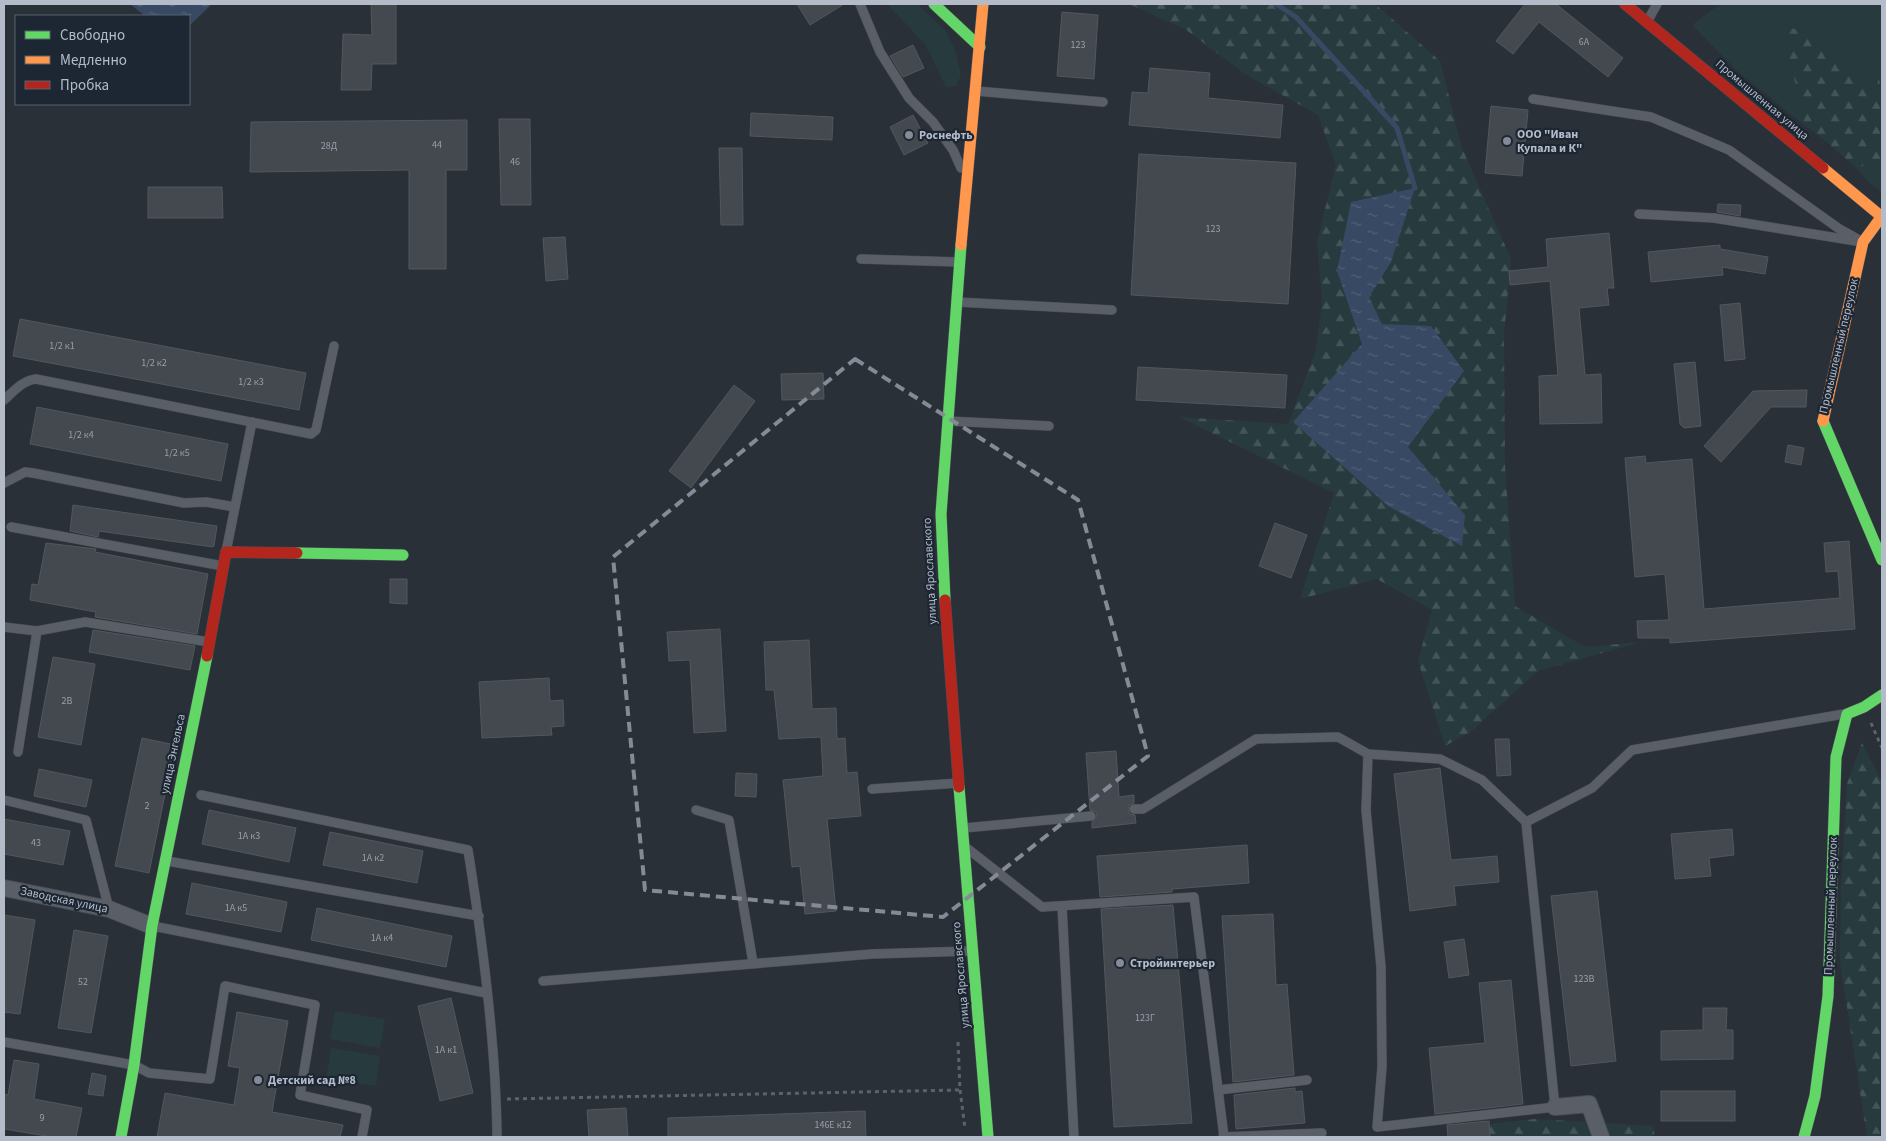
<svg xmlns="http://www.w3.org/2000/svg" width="1886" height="1141" viewBox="0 0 1886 1141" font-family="'Source Sans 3',sans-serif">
	<defs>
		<pattern id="forest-firs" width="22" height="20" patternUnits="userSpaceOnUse" patternTransform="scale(1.25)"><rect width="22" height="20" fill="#273a3e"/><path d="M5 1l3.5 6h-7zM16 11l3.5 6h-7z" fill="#445559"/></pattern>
		<pattern id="water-ripples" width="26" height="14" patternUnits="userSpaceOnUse" patternTransform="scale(1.25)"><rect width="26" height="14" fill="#384963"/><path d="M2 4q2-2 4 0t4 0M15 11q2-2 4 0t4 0" fill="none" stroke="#526178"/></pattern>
	</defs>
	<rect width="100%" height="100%" fill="#2a3038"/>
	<!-- green -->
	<g fill="#273a3e">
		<polygon points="887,4 917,4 946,31 955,50 961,75 956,86 946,87 925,44"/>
		<polygon points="1720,4 1882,4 1882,63 1875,93 1828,43 1778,22 1797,89 1804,125 1736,70 1692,25"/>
		<polygon points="1882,160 1882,192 1868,182 1856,168"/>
		<polygon points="335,1011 385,1019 380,1048 330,1039"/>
		<polygon points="331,1048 380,1056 376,1086 326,1078"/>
	</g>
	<!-- forest -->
	<g fill="url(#forest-firs)">
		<polygon points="1129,4 1375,4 1440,61 1462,148 1511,259 1504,334 1505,466 1515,606 1585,647 1642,642 1538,671 1469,733 1445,746 1418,661 1432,610 1377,579 1300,599 1334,493 1179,417 1288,424 1316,350 1322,303 1317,242 1336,165 1318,115 1245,74 1185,29"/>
		<polygon points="1778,22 1828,43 1875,93 1882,63 1882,160 1856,168 1828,143 1804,125 1797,89"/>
		<polygon points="1862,743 1882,782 1882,1137 1867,1137 1840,962 1841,887 1847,784"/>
		<polygon points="1535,1119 1653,1126 1655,1137 1490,1137 1489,1124"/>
	</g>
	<!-- water -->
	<g fill="url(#water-ripples)">
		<polygon points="130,4 212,4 191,24 189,24 189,16 145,16"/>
		<polygon points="1415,188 1391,262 1369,297 1382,324 1431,326 1464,371 1408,447 1465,515 1462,546 1388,506 1293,422 1362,344 1337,271 1351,202"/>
	</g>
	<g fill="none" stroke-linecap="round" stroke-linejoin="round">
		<!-- stream -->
		<polyline stroke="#384963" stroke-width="5" points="1276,4 1296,17 1397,128 1415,188"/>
	</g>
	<!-- building -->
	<g fill="#444950" stroke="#52575f">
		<polygon points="371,4 396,4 396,64 372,64 371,90 341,90 343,34 372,35"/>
		<polygon points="797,4 844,4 810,25"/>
		<polygon points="1525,4 1556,4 1623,58 1608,77 1539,22 1513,54 1496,41"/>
		<polygon points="1062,12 1098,15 1094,79 1057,76"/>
		<polygon points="913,45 924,68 903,77 890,56"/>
		<polygon points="1150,68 1210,73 1208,98 1283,105 1280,138 1129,125 1132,92 1148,93"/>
		<polygon points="1491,106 1528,110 1522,176 1485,173"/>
		<polygon points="751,113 833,117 832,140 750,136"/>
		<polygon points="913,115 928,143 904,155 890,127"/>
		<polygon points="499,119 530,119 531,205 501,205"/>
		<polygon points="467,120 467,170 446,170 446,269 409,269 409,170 250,172 251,122"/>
		<polygon points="719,148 742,148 743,225 721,225"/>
		<polygon points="1139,154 1296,163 1288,304 1131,295"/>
		<polygon points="148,187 222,187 223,218 148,218"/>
		<polygon points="1718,204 1741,205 1740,216 1717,212"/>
		<polygon points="1609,233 1614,288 1607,288 1609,305 1579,308 1585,375 1601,374 1602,423 1540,424 1539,376 1558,375 1550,281 1510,285 1509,271 1548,267 1546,239"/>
		<polygon points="565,237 568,279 546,281 543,238"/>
		<polygon points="1720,245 1720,249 1768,257 1765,274 1722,267 1723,275 1651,282 1648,252"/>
		<polygon points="1740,303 1745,359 1725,361 1720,305"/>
		<polygon points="20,319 306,373 299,410 13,356"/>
		<polygon points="1695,362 1701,426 1684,428 1680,424 1674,364"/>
		<polygon points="1138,367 1287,375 1285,408 1136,400"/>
		<polygon points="823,373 824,399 782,400 781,374"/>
		<polygon points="734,385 755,401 691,488 669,471"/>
		<polygon points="1807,390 1806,407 1771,407 1721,462 1704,446 1753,391"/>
		<polygon points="37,407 228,444 221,481 30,444"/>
		<polygon points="1788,445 1804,448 1801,465 1785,462"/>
		<polygon points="1645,456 1646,463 1692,459 1704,609 1840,598 1838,571 1826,572 1824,543 1849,541 1855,629 1670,643 1670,638 1638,638 1637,621 1669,620 1665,574 1635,577 1625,458"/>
		<polygon points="73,505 217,526 214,546 213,547 99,531 98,537 70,531"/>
		<polygon points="1275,523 1307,535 1291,578 1259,566"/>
		<polygon points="46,543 96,549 95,552 208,574 197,634 95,617 96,612 30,600 32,584 38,585"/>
		<polygon points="390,579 407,579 407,604 390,603"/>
		<polygon points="720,629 726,731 694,733 690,660 669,661 667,632"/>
		<polygon points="93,630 195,646 190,670 89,652"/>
		<polygon points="809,640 812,709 836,708 837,739 845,738 847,773 857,772 861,816 827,819 836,911 805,914 800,866 792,867 783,780 823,776 821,737 779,739 774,690 766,690 764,642"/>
		<polygon points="53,657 95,664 81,745 38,737"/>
		<polygon points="549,678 550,701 563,700 564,726 551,727 552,735 482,738 479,682"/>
		<polygon points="142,738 175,745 149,873 115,866"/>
		<polygon points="1495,739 1509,739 1511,775 1497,776"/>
		<polygon points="1116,751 1119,797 1134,795 1134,803 1129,805 1128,809 1130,814 1135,815 1136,823 1092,828 1092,822 1097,816 1096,812 1090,810 1086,753"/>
		<polygon points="1440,768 1451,860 1497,856 1499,882 1454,886 1456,905 1410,911 1394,774"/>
		<polygon points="39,769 92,780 86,807 34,796"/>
		<polygon points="736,773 757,774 756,797 735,796"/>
		<polygon points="209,810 296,828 289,862 202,844"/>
		<polygon points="4,819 70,831 63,865 4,854"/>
		<polygon points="1732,829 1734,855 1709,858 1711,876 1675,879 1671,834"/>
		<polygon points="330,832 423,851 417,883 323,865"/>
		<polygon points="1247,845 1249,883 1172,889 1172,892 1100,897 1097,856"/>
		<polygon points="192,883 287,902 281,932 186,914"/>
		<polygon points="1597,891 1616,1061 1571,1066 1551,896"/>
		<polygon points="1173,905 1192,1123 1114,1127 1101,909"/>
		<polygon points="317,908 452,936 446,967 311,940"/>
		<polygon points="1273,914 1276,985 1287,984 1294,1075 1233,1082 1222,916"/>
		<polygon points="4,915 35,920 20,1014 4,1012"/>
		<polygon points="74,930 108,936 91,1033 58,1028"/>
		<polygon points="1464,939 1469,975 1449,978 1444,942"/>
		<polygon points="1511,980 1523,1104 1435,1114 1429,1048 1485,1043 1479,983"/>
		<polygon points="451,998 473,1093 440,1101 418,1006"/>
		<polygon points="1703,1008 1727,1008 1726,1030 1733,1030 1733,1059 1661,1060 1661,1031 1703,1030"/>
		<polygon points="237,1012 288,1021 272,1112 343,1125 340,1137 157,1137 165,1093 234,1105 240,1068 228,1066"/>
		<polygon points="14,1060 39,1064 34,1099 82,1108 76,1137 52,1137 4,1129 4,1094 8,1095"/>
		<polygon points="92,1073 106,1076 103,1096 88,1094"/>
		<polygon points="1295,1088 1295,1092 1302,1091 1305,1123 1236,1129 1234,1095"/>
		<rect x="1661" y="1091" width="74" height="30"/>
		<polygon points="626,1108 628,1137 589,1137 587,1110"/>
		<polygon points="865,1111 866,1137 668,1137 668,1118"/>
		<polygon points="1489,1121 1490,1137 1448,1137 1447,1125"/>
	</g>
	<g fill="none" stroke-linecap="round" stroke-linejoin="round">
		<!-- lane casing -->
		<g stroke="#484c53" stroke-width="10">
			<g id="lane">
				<polyline points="860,4 880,52 909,98 933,122 953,150 961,168"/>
				<polyline points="1647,22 1657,4"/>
				<polyline points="976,91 1103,102"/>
				<polyline points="1533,99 1651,117 1729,150 1838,228 1863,242"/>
				<polyline points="1639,214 1714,218 1856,241"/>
				<polyline points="861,259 959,262"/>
				<polyline points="957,302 1112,310"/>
				<path d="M4 400C13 392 23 380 36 379L311 434 316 430 334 346"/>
				<polyline points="948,421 1049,426"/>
				<polyline points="4,483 25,472 33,473 184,503 206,502 235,507"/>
				<polyline points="11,527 223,566"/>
				<polyline points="226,552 252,422"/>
				<polyline points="4,627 37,631"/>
				<polyline points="18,752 37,631 85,622 209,642"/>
				<polyline points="1368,754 1366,810 1381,967 1382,1067 1377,1127 1555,1107 1526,822"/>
				<polyline points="872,789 959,783"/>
				<path d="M201 795 468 850C483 944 496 1043 497 1137"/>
				<polyline points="4,800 86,820 109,909"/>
				<polyline points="1134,809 1143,809 1256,739 1338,737 1368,754 1440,759 1482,780 1526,822 1592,788 1632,750 1844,714"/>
				<polyline points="696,810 729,820 753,963"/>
				<polyline points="964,828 1091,816"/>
				<polyline points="968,849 1042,907 1194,897 1224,1137"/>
				<polyline points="167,861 479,916"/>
				<polyline points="1062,906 1074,1137"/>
				<polyline points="153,926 486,993"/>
				<polyline points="543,981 872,954 971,951"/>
				<polyline points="4,1042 134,1065 149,1073 210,1079 225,986 315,1005 300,1095 367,1110 362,1137"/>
				<polyline points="1218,1090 1307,1080"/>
				<polyline points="1223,1137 1322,1133"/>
			</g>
		</g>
		<!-- street casing -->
		<g stroke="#484c53" stroke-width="18">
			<g id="street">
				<polyline points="4,888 109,909 152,926"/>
				<polyline points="1555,1107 1589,1104 1601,1137"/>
			</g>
		</g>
		<!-- fast casing -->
		<g stroke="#484c53" stroke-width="12">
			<g id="fast">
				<polyline points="934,4 980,47"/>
				<polyline points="1823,421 1882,560"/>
				<polyline points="297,553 403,555"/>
				<polyline points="945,600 941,514 961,245"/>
				<polyline points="959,787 988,1137"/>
				<polyline points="121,1137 134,1065 152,926 207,656"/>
				<polyline points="1804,1137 1815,1096 1828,996 1836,757 1847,714 1864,707 1882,695"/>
			</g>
		</g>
		<!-- slow casing -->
		<g stroke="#484c53" stroke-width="12">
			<g id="slow">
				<polyline points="1823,168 1882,217"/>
				<polyline points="961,245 983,4"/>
				<polyline points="1823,421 1863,242 1882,216"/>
			</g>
		</g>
		<!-- jam casing -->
		<g stroke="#484c53" stroke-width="12">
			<g id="jam">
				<polyline points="1625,4 1823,168"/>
				<polyline points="945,600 959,787"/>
				<polyline points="207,656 226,552 297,553"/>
			</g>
		</g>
		<!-- path -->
		<g stroke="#5d636a" stroke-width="3" stroke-dasharray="4 4" stroke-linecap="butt">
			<polyline points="1871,723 1882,748"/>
			<polyline points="958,1042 960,1090 965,1128"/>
			<polyline points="507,1099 960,1090"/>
		</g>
		<!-- lane -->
		<use href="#lane" stroke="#5a5e66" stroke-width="9"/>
		<!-- street -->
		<use href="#street" stroke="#5a5e66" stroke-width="16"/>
		<!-- fast -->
		<use href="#fast" stroke="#63d668" stroke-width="11"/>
		<!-- slow -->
		<use href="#slow" stroke="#ff974d" stroke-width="11"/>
		<!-- jam -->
		<use href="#jam" stroke="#b3261e" stroke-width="11"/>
	</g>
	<!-- marked area -->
	<path fill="none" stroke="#848b96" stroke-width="4" stroke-dasharray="10 6" stroke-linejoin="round" d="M855 359 1078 500 1148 756 943 917 645 890 613 557Z"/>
	<!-- markers -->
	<g fill="#848b96" stroke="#1d2633" stroke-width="2">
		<circle cx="909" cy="135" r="5"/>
		<circle cx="1507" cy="141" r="5"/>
		<circle cx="1120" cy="963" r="5"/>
		<circle cx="258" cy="1080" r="5"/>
	</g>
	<g text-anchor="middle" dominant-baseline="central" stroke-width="4.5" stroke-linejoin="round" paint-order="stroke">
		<!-- number labels -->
		<g font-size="10" fill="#989fab">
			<text x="1584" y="42">6А</text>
			<text x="1078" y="45">123</text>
			<text x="437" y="145">44</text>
			<text x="329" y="146">28Д</text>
			<text x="515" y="162">46</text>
			<text x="1213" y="229">123</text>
			<text x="62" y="346">1/2 к1</text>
			<text x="154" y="363">1/2 к2</text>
			<text x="251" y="382">1/2 к3</text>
			<text x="81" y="435">1/2 к4</text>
			<text x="177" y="453">1/2 к5</text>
			<text x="67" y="701">2В</text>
			<text x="147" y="806">2</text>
			<text x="249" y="836">1А к3</text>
			<text x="36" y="843">43</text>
			<text x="373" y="858">1А к2</text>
			<text x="236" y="908">1А к5</text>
			<text x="382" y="938">1А к4</text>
			<text x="1584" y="979">123В</text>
			<text x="83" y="982">52</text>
			<text x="1145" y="1018">123Г</text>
			<text x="446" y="1050">1А к1</text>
			<text x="42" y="1118">9</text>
			<text x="833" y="1125">146Е к12</text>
		</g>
		<!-- street labels -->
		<g font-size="12" fill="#b4bcc9" stroke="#1d2633">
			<text transform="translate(1762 100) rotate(40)">Промышленная улица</text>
			<text transform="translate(1839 346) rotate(-77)">Промышленный переулок</text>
			<text transform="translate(930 571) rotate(-93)">улица Ярославского</text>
			<text transform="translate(173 754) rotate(-78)">улица Энгельса</text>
			<text transform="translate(64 900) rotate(12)">Заводская улица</text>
			<text transform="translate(1831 906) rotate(-88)">Промышленный переулок</text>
			<text transform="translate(961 975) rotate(-95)">улица Ярославского</text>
		</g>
		<!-- poi labels -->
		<g font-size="12" font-weight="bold" fill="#b4bcc9" stroke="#1d2633" text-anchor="start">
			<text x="1517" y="134">ООО "Иван<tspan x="1517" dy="14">Купала и К"</tspan></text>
			<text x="919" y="135">Роснефть</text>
			<text x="1130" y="963">Стройинтерьер</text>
			<text x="268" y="1080">Детский сад №8</text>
		</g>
	</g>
	<!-- border -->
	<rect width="1886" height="1141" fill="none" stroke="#b4bcc9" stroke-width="10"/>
	<!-- legend -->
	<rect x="15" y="15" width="175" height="90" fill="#1d2633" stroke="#59626f"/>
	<rect x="25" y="31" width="25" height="8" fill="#63d668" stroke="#59626f"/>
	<text x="60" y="40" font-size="15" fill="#b4bcc9">Свободно</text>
	<rect x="25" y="56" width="25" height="8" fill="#ff974d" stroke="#59626f"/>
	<text x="60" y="65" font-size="15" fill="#b4bcc9">Медленно</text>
	<rect x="25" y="81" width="25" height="8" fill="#b3261e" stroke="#59626f"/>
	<text x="60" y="90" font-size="15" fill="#b4bcc9">Пробка</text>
</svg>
